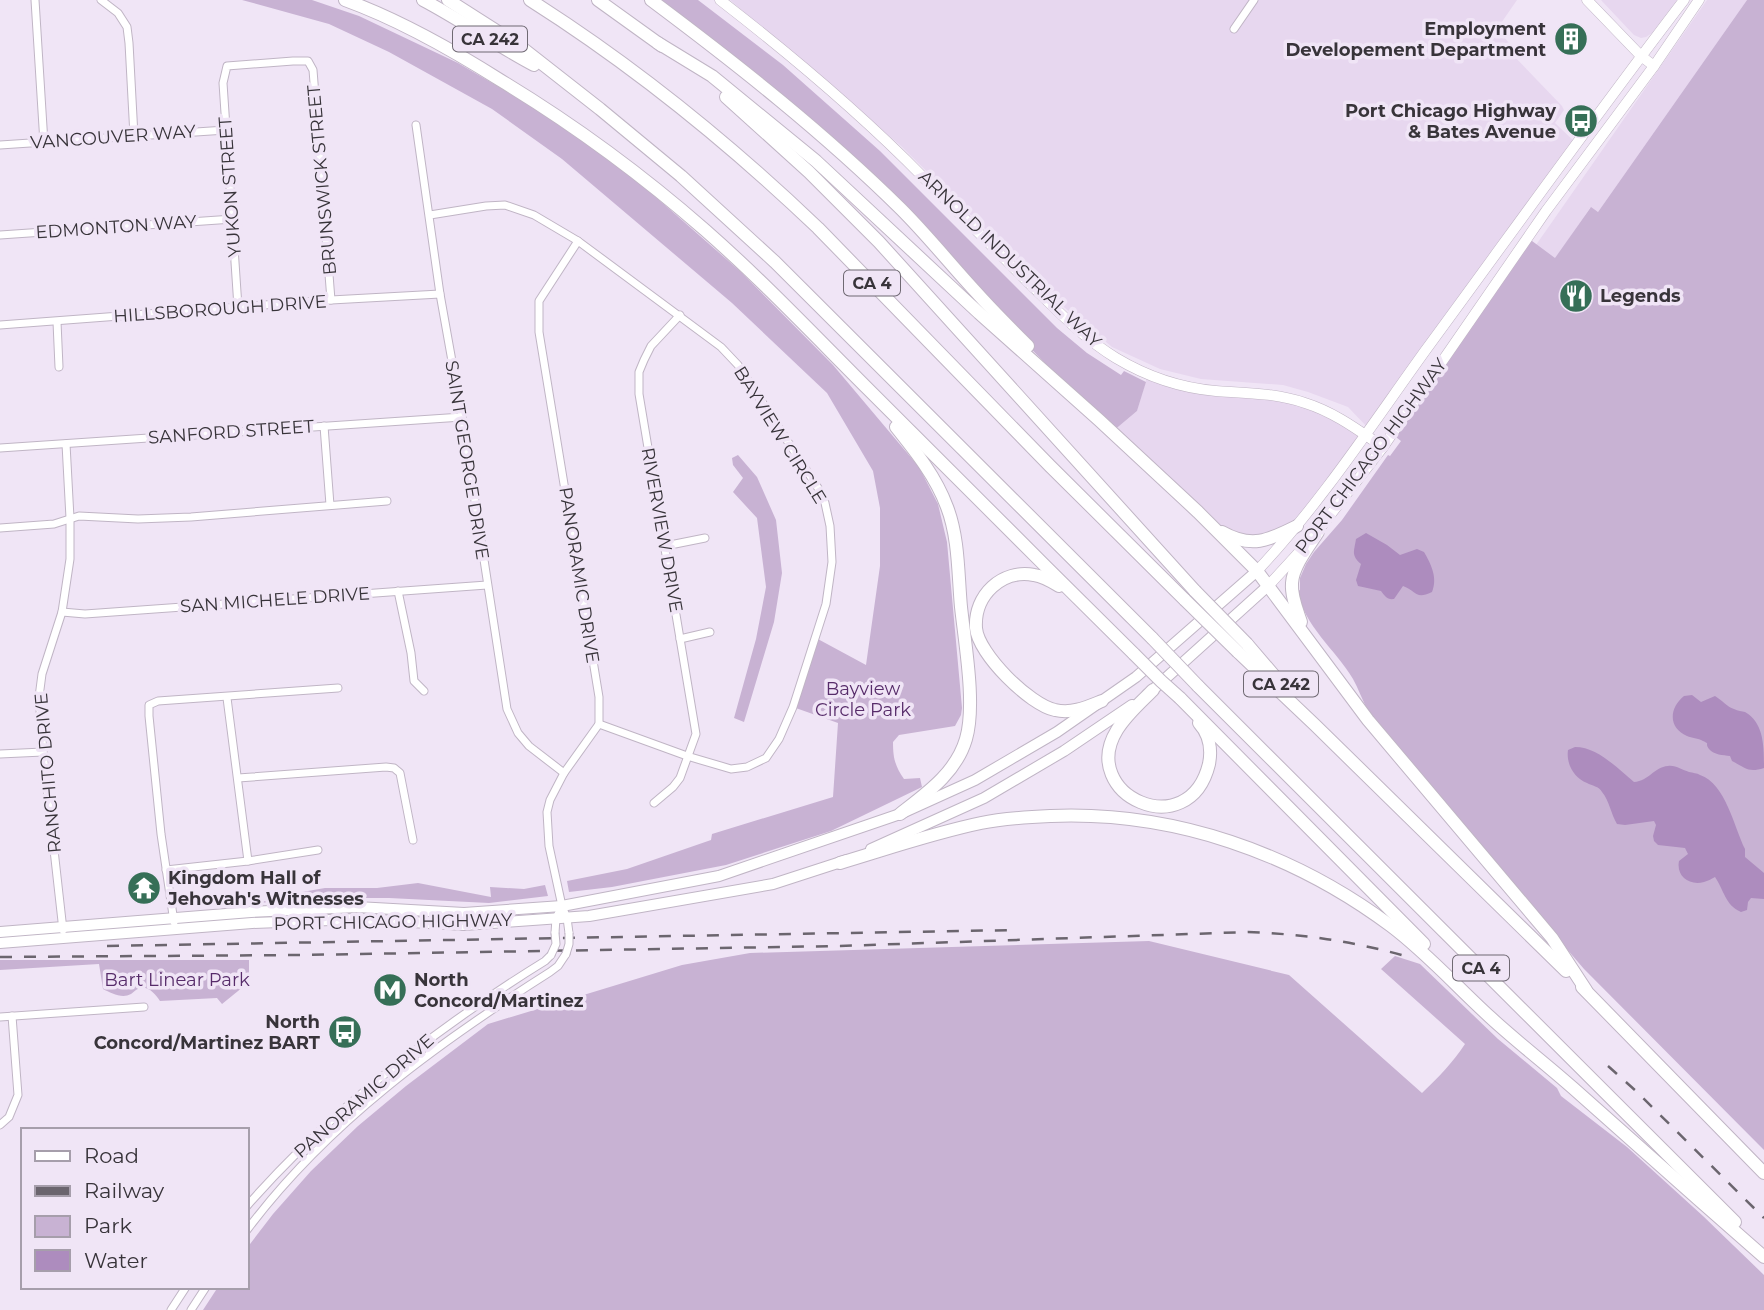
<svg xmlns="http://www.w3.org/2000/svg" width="1764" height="1310" viewBox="0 0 1764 1310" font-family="Montserrat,sans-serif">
	<rect width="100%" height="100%" fill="#f0e5f6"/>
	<!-- built -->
	<g fill="#e7d7ef">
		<polygon points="730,0 1517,0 1497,29 1510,44 1505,51 1511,53 1562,106 1564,110 1555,123 1576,143 1369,429 1348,407 1308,392 1283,385 1201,379 1160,369 1112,347 1065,308 901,146"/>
		<polygon points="1601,0 1677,0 1652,33 1646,37 1641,38 1634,35"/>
		<polygon points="1707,0 1747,0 1598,212 1590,208 1555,259 1536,245"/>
		<polygon points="1148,374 1161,379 1304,402 1365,435 1297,526 1266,540 1224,533 1112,432 1137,411"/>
	</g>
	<!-- green -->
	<g fill="#c8b2d3">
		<path d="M242 0H312L359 16 458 63 543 113 633 177 741 272 833 365 919 467 938 504 947 542 962 708 961 715 955 726 899 735 893 742C893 758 895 766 904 779L920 778 922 787 831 831 726 865 612 887 569 892 567 881 627 869 711 840 712 834 833 797 838 723 793 707 816 638 866 665 880 566V508L873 471 827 393 732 303 562 159 492 109 389 52 329 24Z"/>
		<polygon points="651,0 698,0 783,65 880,151 1057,328 1087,353 1121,375 1124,371 1146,382 1137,411 1112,432 977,293 903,211"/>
		<path d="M1747 0H1764V1150L1584 969 1553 933 1367 709C1362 699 1358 688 1353 679 1336 650 1303 625 1298 591L1300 590V578L1306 564 1314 552 1342 520 1388 455 1390 456 1401 441 1392 434 1528 238 1555 258 1591 207 1598 212Z"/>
		<polygon points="738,455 757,477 776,520 782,573 774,622 744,722 734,718 756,639 766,587 757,518 733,492 743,478 733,465 732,458"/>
		<polygon points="418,883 491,897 490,887 524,889 545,885 548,896 489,903 389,898 310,898 259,903 285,895 325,888 377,888"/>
		<path d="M1149 941 1289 975 1422 1093C1438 1078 1453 1062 1465 1044L1381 969 1395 956 1420 964 1498 1039 1557 1088 1561 1096 1627 1147 1703 1216 1764 1275V1310H203L218 1287H247V1248L273 1214 311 1171 358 1126 406 1086 488 1024 682 965 750 953Z"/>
		<path d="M0 960H249V986L243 987 222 1004 217 998 160 1001C155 993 146 983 136 990 134 991 133 993 131 994 122 999 111 993 103 989L99 964 0 970Z"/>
	</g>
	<!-- water -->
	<g fill="#ad8cbe">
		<path d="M1366 533 1387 545 1400 555 1417 549 1424 552C1431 564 1438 578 1432 592 1415 600 1417 591 1403 586L1394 599C1387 600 1385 596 1381 591L1358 586 1356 580 1361 564C1351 555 1354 552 1356 539Z"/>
		<path d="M1692 695 1701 702 1715 696C1722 700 1727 707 1734 709 1738 711 1742 711 1745 712 1764 723 1764 746 1764 768 1748 773 1746 768 1732 761L1730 756C1723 755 1714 755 1709 749 1704 742 1711 745 1703 741 1698 738 1692 738 1687 736 1668 728 1669 708 1684 696Z"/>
		<path d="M1575 747C1598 747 1618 769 1634 782 1649 781 1654 767 1668 766 1676 765 1682 770 1689 772 1693 773 1697 773 1700 775 1726 784 1734 827 1745 849V857L1764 873V899L1751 898 1748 902 1747 910 1741 912C1725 905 1724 890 1715 877 1711 879 1708 881 1704 882 1689 886 1676 876 1679 861L1688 854 1685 848 1658 845 1654 841 1653 836 1656 825 1654 821 1625 825 1617 824C1611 814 1609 800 1602 792 1599 786 1592 786 1587 783 1574 778 1566 764 1568 750Z"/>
	</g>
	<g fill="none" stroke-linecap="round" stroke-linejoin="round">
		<!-- street casing -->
		<g stroke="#c0b5c5" stroke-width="9">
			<g id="street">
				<polyline points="35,0 44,143"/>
				<polyline points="101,0 118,13 127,27 129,43 134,136"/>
				<polyline points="1234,29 1254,0"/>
				<polyline points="416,125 440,294 462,417 507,709 518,733 529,746 564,773"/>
				<polyline points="0,145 226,130"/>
				<polyline points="430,215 486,206 505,205 534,215 578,241 721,347 738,365 818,488 825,503 830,526 832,562 826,604 793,707 779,739 766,758 747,767 731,769 687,756 599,724"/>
				<polyline points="0,235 233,219"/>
				<polyline points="238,307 223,83 227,66 293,61 308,61 313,70 331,300"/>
				<polyline points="57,322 59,367"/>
				<polyline points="0,325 331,300 440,294"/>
				<polyline points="324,426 330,505"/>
				<polyline points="0,448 462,417"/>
				<polyline points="0,528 54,524 79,516 138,519 191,517 387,501"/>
				<polyline points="665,546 705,538"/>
				<polyline points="398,591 411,653 414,681 424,691"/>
				<polyline points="62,612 85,614 487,585"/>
				<polyline points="680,639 710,632"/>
				<polyline points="227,698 248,861"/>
				<polyline points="0,754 43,752"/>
				<polyline points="238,778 386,767 394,768 400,773 413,840"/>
				<polyline points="654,803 673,787 680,778 696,734 639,394 639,372 644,360 651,346 680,315"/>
				<polyline points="166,870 248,861 318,850"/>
				<polyline points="174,922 161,834 149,716 149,705 158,701 338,688"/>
				<polyline points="63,930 43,752 39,697 42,674 62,612 70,559 70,518 66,444"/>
				<polyline points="555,933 556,918 562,906"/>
				<polyline points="569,933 567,918 562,906 549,846 547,812 550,800 564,773 599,724 599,697 539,332 539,301 578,241"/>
				<polyline points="0,1017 144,1007"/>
				<polyline points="0,1125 9,1117 18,1095 12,1016"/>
				<path d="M247 1206C332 1109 435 1029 545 961L551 955"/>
				<path d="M247 1230C327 1123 438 1043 550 972L558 966 566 954"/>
				<polyline points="171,1310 186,1287"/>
				<polyline points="191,1310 206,1287"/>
			</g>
		</g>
		<!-- secondary casing -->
		<g stroke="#c0b5c5" stroke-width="11">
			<g id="secondary">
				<path d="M720 0C791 55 860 113 923 177 958 212 993 247 1028 282 1056 309 1083 338 1116 358 1146 376 1181 388 1216 391 1246 393 1276 393 1305 403 1334 412 1358 430 1383 447"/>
				<polyline points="1587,0 1641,56 1654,66"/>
				<polyline points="1313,537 1383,447 1546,211 1654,66 1699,0"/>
				<path d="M1257 571C1320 504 1371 426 1425 351 1511 234 1595 116 1684 0"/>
				<polyline points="1269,585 1303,548"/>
			</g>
		</g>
		<!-- primary casing -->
		<g stroke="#c0b5c5" stroke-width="12">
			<g id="primary">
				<polyline points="1156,687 1269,585"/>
				<polyline points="871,849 984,798 1064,751 1132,705"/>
				<polyline points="0,932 251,912 357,907 464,913 562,906 719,876 900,814 975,780 1057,732 1136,677 1257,571"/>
				<polyline points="0,943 252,923 357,919 464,925 589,916 773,884 847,860"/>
			</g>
		</g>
		<!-- highway casing -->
		<g stroke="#c0b5c5" stroke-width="14">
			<g id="highway">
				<path d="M345 0C400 20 451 49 500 80 573 124 641 174 705 230 762 280 814 335 868 389 956 477 1045 566 1134 654"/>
				<path d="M423 0C461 20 496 45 534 65"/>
				<polyline points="448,0 517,44 600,109 681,176 775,262 1152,638"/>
				<path d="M530 0C634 66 729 143 818 228L1050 466 1185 600"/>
				<polyline points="598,0 662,46"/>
				<path d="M651 0C738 65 824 133 901 209 928 236 951 265 976 292 993 311 1011 329 1028 346"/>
				<polyline points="658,43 712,76 816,161 979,313 1099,420 1198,512 1257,571 1368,720 1552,938 1586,990"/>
				<polyline points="726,97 809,172 879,242 1195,591"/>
				<path d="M896 427C916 452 936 477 947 507 959 538 958 575 961 607 965 644 976 705 966 739 956 773 927 793 900 814"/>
				<path d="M1222 532C1252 549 1269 540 1297 526"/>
				<path d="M1059 586C1051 581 1043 576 1034 575 1002 569 974 595 976 628 978 654 1030 705 1055 710 1072 714 1087 707 1102 701"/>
				<path d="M1301 622C1297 610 1291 596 1292 583 1293 566 1309 546 1318 532"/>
				<polyline points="1247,644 1277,679"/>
				<polyline points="1238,652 1315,725 1566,971"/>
				<polyline points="1198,686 1735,1222"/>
				<path d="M1153 690C1141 702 1126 715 1117 730 1077 795 1189 846 1209 764 1212 749 1209 734 1199 723"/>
				<polyline points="1180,698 1424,944"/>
				<path d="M840 863C887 849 933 833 981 823 1004 818 1028 817 1051 816 1174 811 1293 853 1391 926 1427 953 1457 987 1490 1017 1517 1042 1546 1064 1573 1088 1637 1145 1700 1201 1764 1257"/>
				<polyline points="1582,987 1764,1173"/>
			</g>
		</g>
		<!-- street -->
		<use href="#street" stroke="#fff" stroke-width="7"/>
		<!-- secondary -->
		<use href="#secondary" stroke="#fff" stroke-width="10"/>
		<!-- primary -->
		<use href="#primary" stroke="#fff" stroke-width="10"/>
		<!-- highway -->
		<use href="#highway" stroke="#fff" stroke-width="12"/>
		<!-- rail -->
		<g stroke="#6b656e" stroke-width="2.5" stroke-dasharray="12 12" stroke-linecap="butt">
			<polyline points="107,946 1017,930"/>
			<path d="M0 957 299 955 840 946 1248 932C1304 934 1358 942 1412 958"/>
			<polyline points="1608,1066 1636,1091 1764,1218"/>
		</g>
		<!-- street-bridge casing -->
		<g stroke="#c0b5c5" stroke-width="9" stroke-linecap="butt">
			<g id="street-bridge">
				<polyline points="566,954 569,944 569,933"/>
				<polyline points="551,955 556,944 555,933"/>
			</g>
		</g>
		<!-- highway-bridge casing -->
		<g stroke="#c0b5c5" stroke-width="14" stroke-linecap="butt">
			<g id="highway-bridge">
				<polyline points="1195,591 1247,644"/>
				<polyline points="1185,600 1238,652"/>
				<polyline points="1152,638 1198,686"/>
				<polyline points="1134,654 1161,681 1180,698"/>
			</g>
		</g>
		<!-- street-bridge -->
		<use href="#street-bridge" stroke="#fff" stroke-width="7"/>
		<!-- highway-bridge -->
		<use href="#highway-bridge" stroke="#fff" stroke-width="12"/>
	</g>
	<!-- icons -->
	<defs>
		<g id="building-disc" transform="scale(1.75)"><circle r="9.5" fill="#366f57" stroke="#f0e5f6"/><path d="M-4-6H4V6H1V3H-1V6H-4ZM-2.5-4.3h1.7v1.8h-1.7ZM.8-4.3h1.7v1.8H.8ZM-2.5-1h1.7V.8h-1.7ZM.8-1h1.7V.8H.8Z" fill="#fff"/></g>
		<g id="bus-disc" transform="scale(1.75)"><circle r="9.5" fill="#366f57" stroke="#f0e5f6"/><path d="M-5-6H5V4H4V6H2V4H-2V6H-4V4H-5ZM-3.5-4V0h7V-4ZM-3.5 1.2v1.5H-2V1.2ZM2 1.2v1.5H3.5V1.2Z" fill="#fff"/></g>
		<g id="restaurant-disc" transform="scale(1.75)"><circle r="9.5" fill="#366f57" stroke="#f0e5f6"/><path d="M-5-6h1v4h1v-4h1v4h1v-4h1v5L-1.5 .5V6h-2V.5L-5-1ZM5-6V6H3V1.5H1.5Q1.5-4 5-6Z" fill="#fff"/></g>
		<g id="temple-disc" transform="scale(1.75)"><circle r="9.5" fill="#366f57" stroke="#f0e5f6"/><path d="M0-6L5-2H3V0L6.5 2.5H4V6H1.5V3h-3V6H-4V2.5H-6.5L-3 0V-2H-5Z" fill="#fff"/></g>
		<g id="metro-disc" transform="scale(1.75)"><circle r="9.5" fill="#366f57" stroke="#f0e5f6"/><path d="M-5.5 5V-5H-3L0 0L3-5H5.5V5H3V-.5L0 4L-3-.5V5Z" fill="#fff"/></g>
	</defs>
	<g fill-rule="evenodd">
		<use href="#building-disc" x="1571" y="39"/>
		<use href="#bus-disc" x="1581" y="121"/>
		<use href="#restaurant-disc" x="1576" y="296"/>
		<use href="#temple-disc" x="144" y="888"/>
		<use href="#metro-disc" x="390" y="990"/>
		<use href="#bus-disc" x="345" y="1032"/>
	</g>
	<g text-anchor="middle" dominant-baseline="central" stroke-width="7" stroke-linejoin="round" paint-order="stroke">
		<!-- shield labels -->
		<g fill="#f0e5f6" stroke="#6f6972" stroke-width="2">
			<rect x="453" y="26.5" width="74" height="25" rx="5"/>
			<rect x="844" y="270.5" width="56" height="25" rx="5"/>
			<rect x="1244" y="671.5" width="74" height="25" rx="5"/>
			<rect x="1453" y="955.5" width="56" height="25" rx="5"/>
		</g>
		<g font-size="16" font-weight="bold" fill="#38343a">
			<text x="490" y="39">CA 242</text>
			<text x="872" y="283">CA 4</text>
			<text x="1281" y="684">CA 242</text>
			<text x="1481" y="968">CA 4</text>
		</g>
		<!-- poi labels -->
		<g font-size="18" font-weight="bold" fill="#38343a" stroke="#f0e5f6" text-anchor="end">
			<text x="1546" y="29">Employment<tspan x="1546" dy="21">Developement Department</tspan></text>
			<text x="1556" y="111">Port Chicago Highway<tspan x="1556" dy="21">&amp; Bates Avenue</tspan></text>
			<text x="1600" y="296" text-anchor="start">Legends</text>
			<text x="168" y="878" text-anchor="start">Kingdom Hall of<tspan x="168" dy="21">Jehovah's Witnesses</tspan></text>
			<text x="414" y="980" text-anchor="start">North<tspan x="414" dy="21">Concord/Martinez</tspan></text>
			<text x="320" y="1022">North<tspan x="320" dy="21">Concord/Martinez BART</tspan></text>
		</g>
		<!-- street labels -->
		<g font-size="18" fill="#38343a" stroke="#f0e5f6">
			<text transform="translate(113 137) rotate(-4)">VANCOUVER WAY</text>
			<text transform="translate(322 180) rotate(-95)">BRUNSWICK STREET</text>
			<text transform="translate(230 187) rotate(-94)">YUKON STREET</text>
			<text transform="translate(116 227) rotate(-4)">EDMONTON WAY</text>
			<text transform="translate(1010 259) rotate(44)">ARNOLD INDUSTRIAL WAY</text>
			<text transform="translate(220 309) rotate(-4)">HILLSBOROUGH DRIVE</text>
			<text transform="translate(231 432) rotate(-4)">SANFORD STREET</text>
			<text transform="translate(780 435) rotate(58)">BAYVIEW CIRCLE</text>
			<text transform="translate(1371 456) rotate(-53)">PORT CHICAGO HIGHWAY</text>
			<text transform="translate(467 460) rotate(81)">SAINT GEORGE DRIVE</text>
			<text transform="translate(662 530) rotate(80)">RIVERVIEW DRIVE</text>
			<text transform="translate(579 575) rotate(81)">PANORAMIC DRIVE</text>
			<text transform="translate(275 600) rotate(-4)">SAN MICHELE DRIVE</text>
			<text transform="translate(48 773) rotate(-95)">RANCHITO DRIVE</text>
			<text transform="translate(393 922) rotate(-1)">PORT CHICAGO HIGHWAY</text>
			<text transform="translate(364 1096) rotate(-41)">PANORAMIC DRIVE</text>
		</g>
		<!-- park labels -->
		<g font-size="18" fill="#572c6a" stroke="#f0e5f6">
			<text x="863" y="689">Bayview<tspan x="863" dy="21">Circle Park</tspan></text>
			<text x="177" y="980">Bart Linear Park</text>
		</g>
	</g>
	<!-- legend -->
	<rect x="21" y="1128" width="228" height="161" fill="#f0e5f6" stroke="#a69eab" stroke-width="2"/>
	<rect x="35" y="1151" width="35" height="10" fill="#ffffff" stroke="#a69eab" stroke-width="2"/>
	<text x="84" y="1163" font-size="21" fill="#38343a">Road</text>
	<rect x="35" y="1186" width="35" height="10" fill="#6b656e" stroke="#a69eab" stroke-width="2"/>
	<text x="84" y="1198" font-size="21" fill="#38343a">Railway</text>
	<rect x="35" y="1216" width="35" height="21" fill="#c8b2d3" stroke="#a69eab" stroke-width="2"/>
	<text x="84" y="1233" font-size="21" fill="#38343a">Park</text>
	<rect x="35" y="1250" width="35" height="21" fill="#ad8cbe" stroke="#a69eab" stroke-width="2"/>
	<text x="84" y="1268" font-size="21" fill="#38343a">Water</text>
</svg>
